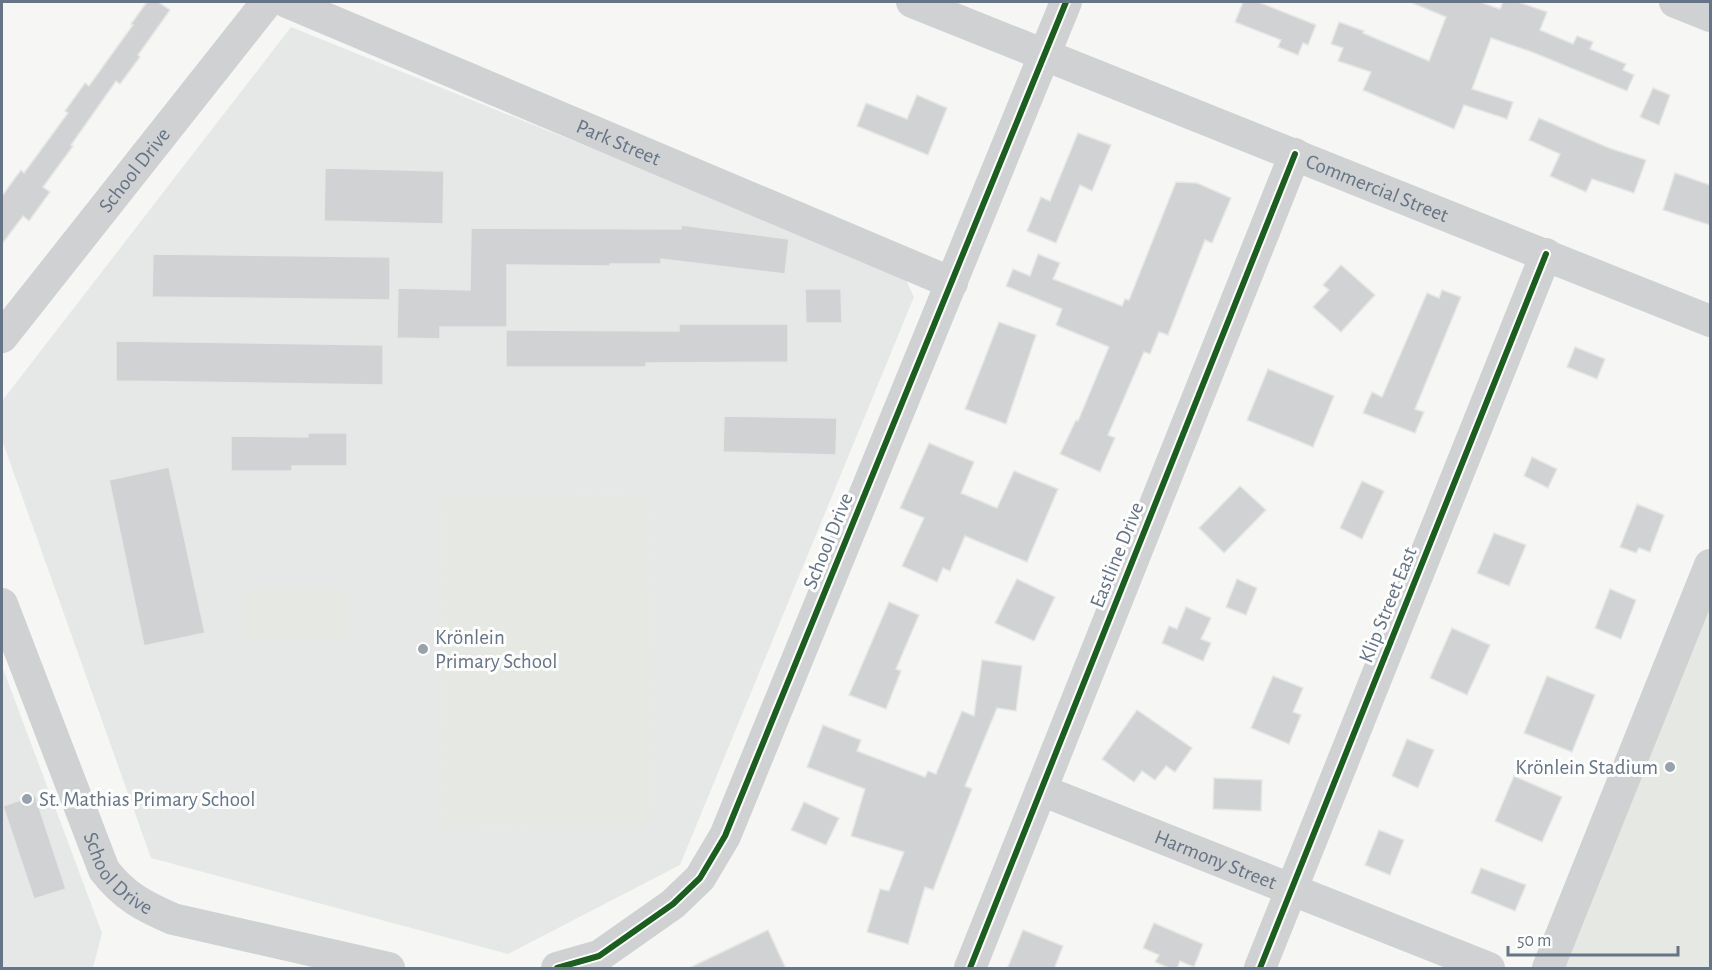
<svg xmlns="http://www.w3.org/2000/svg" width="1712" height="970" viewBox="0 0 1712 970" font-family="'Alegreya Sans',sans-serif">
	<rect width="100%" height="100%" fill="#f6f6f5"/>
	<!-- built -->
	<g fill="#e6e8e8">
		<polygon points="291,27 903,274 914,297 680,865 508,954 151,858 2,440 2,401"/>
		<polygon points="2,666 102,933 93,968 2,968"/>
	</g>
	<!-- green -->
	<g fill="#e6e9e3">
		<polygon points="649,495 651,827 442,828 440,496"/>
		<polygon points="1710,565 1710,968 1549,968"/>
		<rect x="245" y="589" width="102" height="49"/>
	</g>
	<!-- building -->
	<g fill="#d1d2d3" stroke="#e6e6e5" stroke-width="1.5">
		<polygon points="147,2 158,2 170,10 138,55 140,57 120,84 116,81 71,145 73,146 43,187 50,192 29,221 23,216 2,244 2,196 21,170 24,173 68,113 65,111 85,83 89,86 133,25 131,24"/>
		<polygon points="1243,2 1258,2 1316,25 1308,45 1303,43 1298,55 1278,47 1281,40 1235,22"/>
		<polygon points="1410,2 1480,2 1500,9 1503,2 1518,2 1547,12 1540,30 1573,44 1577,36 1593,42 1590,49 1626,64 1623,70 1634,75 1627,91 1532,52 1491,38 1472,89 1513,102 1507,119 1464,105 1454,129 1363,90 1371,72 1338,61 1343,48 1331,44 1339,22 1364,31 1363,33 1429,61 1446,17"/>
		<polygon points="1653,88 1670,95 1659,125 1640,117"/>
		<polygon points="917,95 947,108 928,155 857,126 866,103 907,119"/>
		<polygon points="1539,118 1609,148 1646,160 1634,193 1592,179 1586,192 1550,176 1560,154 1529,140"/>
		<polygon points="1078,133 1111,145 1092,191 1080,185 1056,243 1027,231 1041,197 1050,201"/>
		<polygon points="325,168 444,171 443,224 324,221"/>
		<polygon points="1675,173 1710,185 1710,225 1663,210"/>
		<polygon points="1176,182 1197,183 1231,198 1212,243 1205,240 1168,335 1159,332 1150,354 1144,352 1108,435 1115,438 1100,472 1060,454 1076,420 1078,421 1109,347 1056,325 1062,309 1006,286 1013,269 1030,276 1038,254 1060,263 1053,279 1122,306 1125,299 1129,300"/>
		<polygon points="681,225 789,239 785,274 661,259 661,264 610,264 610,266 507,265 507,327 440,327 440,339 397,338 398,288 470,290 471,228 681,229"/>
		<polygon points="153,254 390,257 390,300 152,297"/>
		<polygon points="1341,265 1375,295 1341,332 1313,307 1329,290 1323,285"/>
		<polygon points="805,289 841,289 842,323 806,323"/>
		<polygon points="1442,290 1461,297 1415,409 1424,412 1415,433 1363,413 1372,392 1382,397 1427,293 1439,298"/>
		<polygon points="999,322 1036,335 1006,424 965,409"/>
		<polygon points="679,324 788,324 788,362 646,363 646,367 506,367 506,330 679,331"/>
		<polygon points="116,341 383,345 383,385 116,381"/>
		<polygon points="1575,347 1605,359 1597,379 1567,367"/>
		<polygon points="1268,369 1334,396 1313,447 1247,420"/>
		<polygon points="724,416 837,418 836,455 723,452"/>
		<polygon points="308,433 347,433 347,466 292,466 292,471 231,471 231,436 308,437"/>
		<polygon points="929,443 974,462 961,493 997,508 1014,471 1058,489 1027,562 965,536 950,571 943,568 937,582 902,566 924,518 900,508"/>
		<polygon points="1532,457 1557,469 1548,488 1524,476"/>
		<polygon points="169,467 205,633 144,646 109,480"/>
		<polygon points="1362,481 1384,491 1362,539 1340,528"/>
		<polygon points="1240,486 1266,510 1224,553 1199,528"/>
		<polygon points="1637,504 1664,515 1650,552 1639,548 1636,553 1620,547"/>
		<polygon points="1494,533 1526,545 1509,586 1477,573"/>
		<polygon points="1017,579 1055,597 1034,641 995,623"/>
		<polygon points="1237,579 1257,588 1246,615 1226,607"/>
		<polygon points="1610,589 1636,600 1621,639 1595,628"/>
		<polygon points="889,602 919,615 896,669 901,671 886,709 849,695"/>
		<polygon points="1186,607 1211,618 1201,639 1211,643 1203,661 1162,643 1169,626 1177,629"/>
		<polygon points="1452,628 1490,645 1467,695 1430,678"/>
		<polygon points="982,660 1022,666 1016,711 997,708 965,786 972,789 933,890 925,887 908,944 867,932 880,889 889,891 904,852 851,836 865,789 807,767 823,725 861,740 857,751 925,777 928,771 936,774 962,711 974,716"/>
		<polygon points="1273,676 1303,688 1293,712 1301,715 1289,744 1251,728"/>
		<polygon points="1547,676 1595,695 1572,752 1524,733"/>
		<polygon points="1137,710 1192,748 1175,772 1166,766 1155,780 1142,771 1134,782 1102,759"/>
		<polygon points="1407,739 1434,750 1418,788 1392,776"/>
		<polygon points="1514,776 1562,797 1542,842 1495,821"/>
		<polygon points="1214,778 1262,780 1261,811 1213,809"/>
		<polygon points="35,795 66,889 34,899 3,806"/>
		<polygon points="804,802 839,818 826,845 791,830"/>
		<polygon points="1379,830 1404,840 1390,875 1365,865"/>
		<polygon points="1481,868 1526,885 1515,911 1471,893"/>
		<polygon points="1154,923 1203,944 1194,967 1180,961 1177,969 1171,969 1155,962 1159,955 1143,948"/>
		<polygon points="768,930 786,969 687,969"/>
		<polygon points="1023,930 1063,946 1054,969 1007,969"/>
	</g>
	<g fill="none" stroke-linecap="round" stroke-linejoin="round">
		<!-- minor -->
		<g stroke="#d0d1d2" stroke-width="32">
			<path id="s1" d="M287 2 952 283"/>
			<path id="s2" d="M912 2 1710 321"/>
			<polyline points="1675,2 1710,16"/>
			<path id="s3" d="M2 337 267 2"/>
			<path id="s4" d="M2 604 104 870C124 896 143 906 173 919L389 968"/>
			<path id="s5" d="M1041 790 1489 968"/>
			<polyline points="557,968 599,956 673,904 700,878 725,836 1066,2"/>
			<polyline points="970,968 1295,154"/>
			<polyline points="1260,968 1546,254"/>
			<polyline points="1548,968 1710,565"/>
		</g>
		<!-- cycleway casing -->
		<g stroke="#fff" stroke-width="10">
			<g id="cycleway">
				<polyline points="557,968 599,956 673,904 700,878 725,836 1066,2"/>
				<polyline points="970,968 1295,154"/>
				<polyline points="1260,968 1546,254"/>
			</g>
		</g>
		<!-- cycleway -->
		<use href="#cycleway" stroke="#1b5e20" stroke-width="6"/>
	</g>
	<!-- markers -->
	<g fill="#98a2ad" stroke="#fff" stroke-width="2">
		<circle cx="423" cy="649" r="6"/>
		<circle cx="1670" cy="767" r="6"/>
		<circle cx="27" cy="799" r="6"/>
	</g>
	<g text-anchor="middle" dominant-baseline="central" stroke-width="6" stroke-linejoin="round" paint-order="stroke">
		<!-- street labels -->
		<g font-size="21" fill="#657486" stroke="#fff">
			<text stroke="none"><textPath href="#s1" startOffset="360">Park Street</textPath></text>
			<text stroke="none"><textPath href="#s3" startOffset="213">School Drive</textPath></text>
			<text stroke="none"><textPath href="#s2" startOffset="501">Commercial Street</textPath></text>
			<text transform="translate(828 541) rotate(-68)">School Drive</text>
			<text transform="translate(1117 555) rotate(-68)">Eastline Drive</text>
			<text transform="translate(1388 605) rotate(-68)">Klip Street East</text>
			<text stroke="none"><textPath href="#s5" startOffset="188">Harmony Street</textPath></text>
			<text stroke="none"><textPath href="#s4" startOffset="296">School Drive</textPath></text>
		</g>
		<!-- poi labels -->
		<g font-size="21" fill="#657486" stroke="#fff" text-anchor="start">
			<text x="435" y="637">Krönlein<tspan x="435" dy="24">Primary School</tspan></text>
			<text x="1658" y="767" text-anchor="end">Krönlein Stadium</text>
			<text x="39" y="799">St. Mathias Primary School</text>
		</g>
	</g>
	<!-- border -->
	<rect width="1712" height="970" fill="none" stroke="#657486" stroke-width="6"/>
	<!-- scale -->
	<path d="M1508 946v9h170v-9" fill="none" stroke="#657486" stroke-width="3"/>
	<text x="1517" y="946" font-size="18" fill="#657486" stroke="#ffffff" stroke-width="4.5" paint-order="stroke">50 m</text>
</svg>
